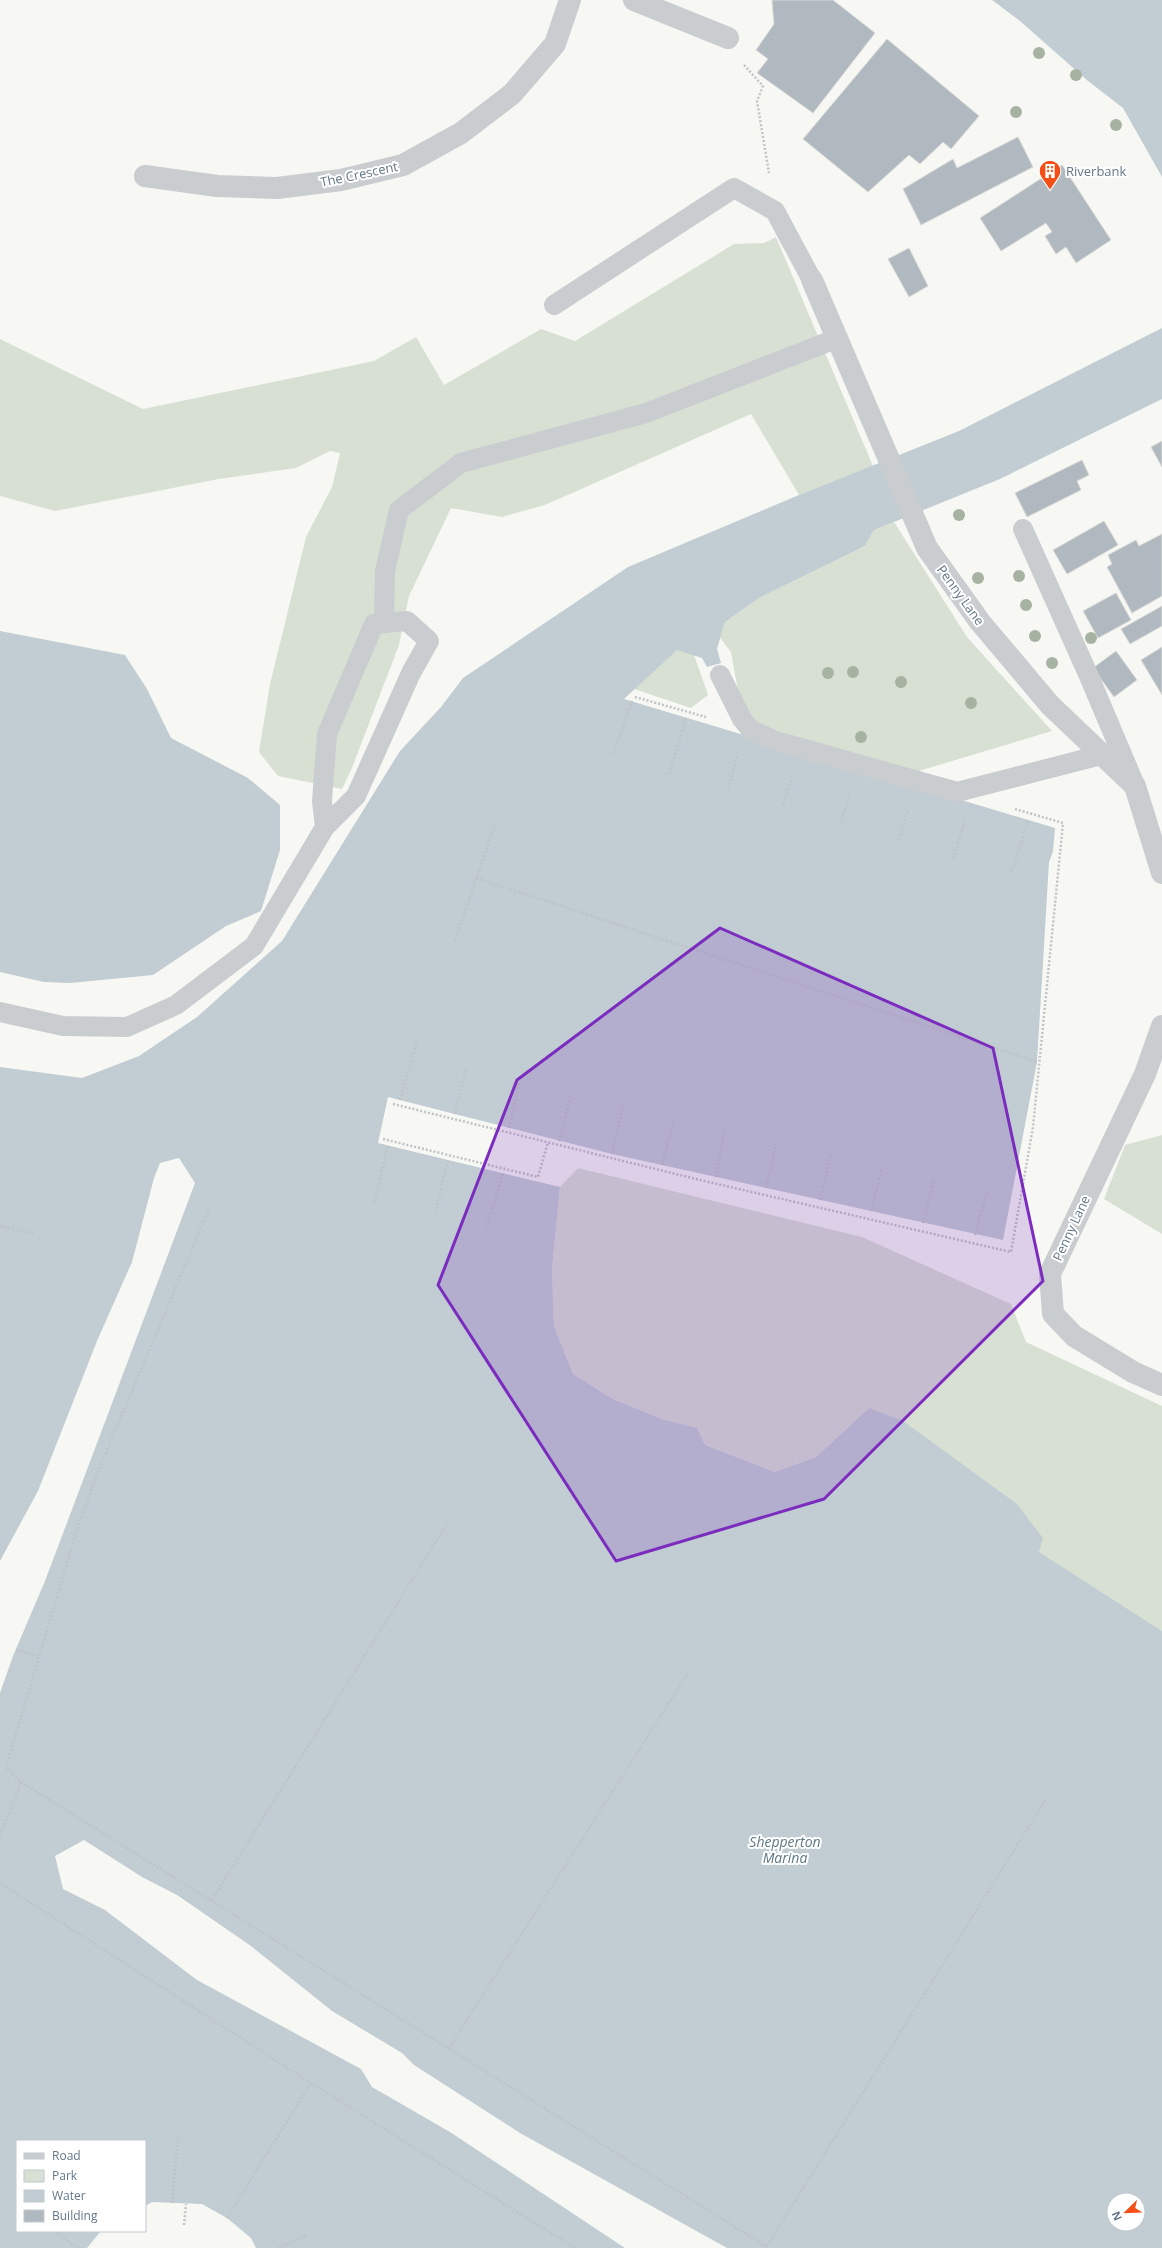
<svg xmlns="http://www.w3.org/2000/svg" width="1162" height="2248" viewBox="0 0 1162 2248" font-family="'Open Sans',sans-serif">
	<rect width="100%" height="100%" fill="#f7f8f4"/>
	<!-- green -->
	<g fill="#d8e0d4">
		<polygon points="776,237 873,466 799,495 751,414 545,505 502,517 451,508 409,596 399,645 352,768 342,789 278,776 259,752 270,684 306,537 332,487 340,453 330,451 296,468 219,479 55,511 0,496 0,339 143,409 374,361 416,337 444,385 541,329 575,341 734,244 764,243"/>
		<polygon points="894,522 967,637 1052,731 909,774 757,724 747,709 738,691 731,652 720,638 725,622 759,598 865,546 874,530"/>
		<polygon points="677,649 694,655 708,695 691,708 634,689"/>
		<polygon points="1162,1135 1162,1234 1104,1199 1125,1145"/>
		<polygon points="578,1168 862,1237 1011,1304 1026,1342 1162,1406 1162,1631 1038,1552 1016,1503 955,1459 869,1408 816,1457 775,1472 705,1445 697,1428 662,1419 613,1399 573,1374 554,1326 552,1269 560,1187"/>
	</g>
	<!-- water -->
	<g fill="#c1cdd2" fill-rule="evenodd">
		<polygon points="992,0 1162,0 1162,177 1123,108 1088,81 1020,21"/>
		<path d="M1162 328V399L1000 479 874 530 865 546 759 598 725 622 717 649 721 663 707 667 702 658 677 650 624 699 1055 828 1053 851 1049 862 1037 1062 1003 1240 612 1154 388 1097 378 1143 560 1187 552 1269 554 1326 573 1374 613 1399 662 1419 697 1428 705 1445 775 1472 816 1457 869 1408 903 1421 1016 1503 1043 1538 1039 1552 1162 1631V2248H727L520 2133 414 2065 402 2053 332 2011 251 1946 177 1895 142 1877 84 1840 55 1856 63 1889 105 1910 197 1980 361 2069 372 2087 450 2132 625 2248H206L202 2230 172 2223 121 2248H0V1693L13 1656 45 1581 195 1183 179 1158 160 1163 154 1178 132 1262 97 1341 38 1491 0 1561V1067L82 1078 139 1056 197 1017 282 941 400 751 441 707 463 678 628 567 799 495 959 431ZM17 2141H145V2231H17ZM1114 2200H1138V2224H1114Z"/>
		<polygon points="0,631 125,655 147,689 171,738 248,778 280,805 280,850 261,911 226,926 153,975 70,983 44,982 0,972"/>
	</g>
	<!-- pier -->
	<polygon fill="#f7f8f4" points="152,2202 202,2204 227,2218 251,2238 256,2248 204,2248 200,2231 172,2225 156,2231 125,2248 87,2248 101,2231 145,2231 145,2206"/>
	<!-- building -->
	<g fill="#b0b9bf" stroke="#d9d9d6">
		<polygon points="772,0 833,0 875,33 813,113 757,73 768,59 756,50 774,24"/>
		<polygon points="887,39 979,116 951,149 943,142 920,164 909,155 868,192 803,139"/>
		<polygon points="1018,137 1033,167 921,225 903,189 953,159 957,168"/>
		<polygon points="1062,165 1111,240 1076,263 1066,247 1056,254 1045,236 1052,232 1046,223 1001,251 980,218"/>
		<polygon points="909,248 928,286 909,297 888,259"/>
		<polygon points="1162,441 1162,467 1151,447"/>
		<polygon points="1082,460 1089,475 1077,481 1081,490 1027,517 1015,493"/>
		<polygon points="1104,521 1118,545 1067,574 1053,550"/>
		<polygon points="1162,534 1162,596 1132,613 1107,567 1112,564 1108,555 1136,540 1139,546"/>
		<polygon points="1116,593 1131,620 1098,638 1083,611"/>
		<polygon points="1162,606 1162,626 1130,644 1121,629"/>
		<polygon points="1162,647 1162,695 1141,660"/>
		<polygon points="1116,651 1137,680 1114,697 1093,668"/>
	</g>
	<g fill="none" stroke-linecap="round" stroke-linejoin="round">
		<!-- path -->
		<g stroke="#c0c3c5" stroke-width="2.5" stroke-dasharray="2 2" stroke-linecap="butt">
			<polyline points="998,0 1004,5"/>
			<polyline points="744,65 763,86 757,101 769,173"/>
			<polyline points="635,697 706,717"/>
			<polyline points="613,755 632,701"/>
			<polyline points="669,774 686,718"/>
			<polyline points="728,789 737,756"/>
			<polyline points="783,805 792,777"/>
			<polyline points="840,825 850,794"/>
			<polyline points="899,840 908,810"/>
			<polyline points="953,859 965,822"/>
			<polyline points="1010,876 1028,821"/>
			<polyline points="476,878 1037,1062"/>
			<polyline points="455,940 495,825"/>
			<polyline points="400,1100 417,1041"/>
			<polyline points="393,1104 700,1180 1011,1252 1033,1127 1063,823 1015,809"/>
			<polyline points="454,1114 467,1068"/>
			<polyline points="509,1128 520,1081"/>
			<polyline points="383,1139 538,1177 548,1142"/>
			<polyline points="559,1141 571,1095"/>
			<polyline points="612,1154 623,1106"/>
			<polyline points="662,1165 675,1115"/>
			<polyline points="716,1177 724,1131"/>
			<polyline points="766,1188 777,1141"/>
			<polyline points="820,1200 831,1155"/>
			<polyline points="374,1203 388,1146"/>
			<polyline points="209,1209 101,1464 78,1526 6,1767 21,1782 767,2247"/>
			<polyline points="871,1211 882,1168"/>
			<polyline points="435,1213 448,1160"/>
			<polyline points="923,1223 934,1179"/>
			<polyline points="0,1226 34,1234"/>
			<polyline points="486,1229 503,1173"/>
			<polyline points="975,1235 987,1192"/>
			<polyline points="16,1650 39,1656"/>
			<polyline points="0,1836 21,1782"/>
			<polyline points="0,1883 311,2083 575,2248"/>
			<polyline points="212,1900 448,1522"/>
			<polyline points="449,2048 688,1673"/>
			<polyline points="172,2203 178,2137"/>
			<polyline points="227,2218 311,2083"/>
			<polyline points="184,2225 186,2204"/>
			<polyline points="54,2231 78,2248"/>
			<polyline points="767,2246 1046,1799"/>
			<polyline points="279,2248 306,2235"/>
		</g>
		<!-- service -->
		<g stroke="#cacdd0" stroke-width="20">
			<polyline points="554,305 734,188 775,211 812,280"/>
			<polyline points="1023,529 1088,674 1135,785"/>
			<polyline points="384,623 385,571 399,510 461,463 646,413 838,338"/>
			<polyline points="720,675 742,719 751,730 776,741 957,792 1101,755"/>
			<polyline points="0,1012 63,1026 127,1027 176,1005 254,946 325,827 356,796 411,673 429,641 407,621 374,624 327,734 322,801 325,827"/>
		</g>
		<!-- minor -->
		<g stroke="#cacdd0" stroke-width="22">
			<polyline points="634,0 728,38"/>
			<polyline points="145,176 217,186 277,188 341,180 403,165 461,133 512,94 555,44 570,0"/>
			<polyline points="812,280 927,548 980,622 1050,705 1135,786 1162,873"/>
			<polyline points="1162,1026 1145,1074 1050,1274 1053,1314 1074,1336 1133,1372 1162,1385"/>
		</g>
	</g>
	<!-- trees -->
	<g fill="#a6b2a2">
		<circle cx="1039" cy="53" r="6"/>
		<circle cx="1076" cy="75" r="6"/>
		<circle cx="1016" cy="112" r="6"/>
		<circle cx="1116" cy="125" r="6"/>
		<circle cx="959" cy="515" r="6"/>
		<circle cx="1019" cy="576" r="6"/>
		<circle cx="978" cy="578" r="6"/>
		<circle cx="1026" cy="605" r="6"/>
		<circle cx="1035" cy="636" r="6"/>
		<circle cx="1091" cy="638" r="6"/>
		<circle cx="1052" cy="663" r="6"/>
		<circle cx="853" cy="672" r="6"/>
		<circle cx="828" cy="673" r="6"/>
		<circle cx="901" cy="682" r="6"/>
		<circle cx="971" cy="703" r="6"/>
		<circle cx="861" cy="737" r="6"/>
	</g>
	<!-- marked area -->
	<path fill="#7b2cbf" fill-opacity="0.2" stroke="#7b2cbf" stroke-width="3" stroke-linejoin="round" d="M720 928 993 1048 1043 1281 824 1499 616 1561 438 1285 517 1080Z"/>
	<!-- icons -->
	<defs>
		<g id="building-pin" transform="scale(1.15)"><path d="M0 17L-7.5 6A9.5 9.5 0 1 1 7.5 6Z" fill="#f44f17" stroke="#fff"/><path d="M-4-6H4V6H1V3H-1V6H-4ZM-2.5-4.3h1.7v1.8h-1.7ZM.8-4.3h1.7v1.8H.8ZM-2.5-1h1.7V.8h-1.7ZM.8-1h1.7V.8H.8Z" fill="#fff"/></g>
	</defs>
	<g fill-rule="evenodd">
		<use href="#building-pin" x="1050" y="171"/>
	</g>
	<g text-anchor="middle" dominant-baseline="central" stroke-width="4" stroke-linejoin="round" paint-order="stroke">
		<!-- poi labels -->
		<g font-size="13" fill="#637788" stroke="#fff" text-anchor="start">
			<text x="1066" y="171">Riverbank</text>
		</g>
		<!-- street labels -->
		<g font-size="13" fill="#637788" stroke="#fff">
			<text transform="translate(359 174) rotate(-12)">The Crescent</text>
			<text transform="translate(961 595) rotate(54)">Penny Lane</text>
			<text transform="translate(1071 1228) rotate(-65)">Penny Lane</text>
		</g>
		<!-- water labels -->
		<g font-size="14" font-style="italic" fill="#5f7984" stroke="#fff">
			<text x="785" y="1841">Shepperton<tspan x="785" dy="16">Marina</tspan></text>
		</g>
	</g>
	<!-- legend -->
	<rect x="16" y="2140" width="130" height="92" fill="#ffffff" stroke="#c1c9cf"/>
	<rect x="24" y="2153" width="20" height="6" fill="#cacdd0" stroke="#c1c9cf"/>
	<text x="52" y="2160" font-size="12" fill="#637788">Road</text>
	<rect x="24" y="2170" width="20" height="12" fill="#d8e0d4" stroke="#c1c9cf"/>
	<text x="52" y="2180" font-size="12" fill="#637788">Park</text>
	<rect x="24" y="2190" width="20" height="12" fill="#c1cdd2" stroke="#c1c9cf"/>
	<text x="52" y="2200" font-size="12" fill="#637788">Water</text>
	<rect x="24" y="2210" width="20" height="12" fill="#b0b9bf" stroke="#c1c9cf"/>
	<text x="52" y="2220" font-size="12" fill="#637788">Building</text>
	<!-- north arrow -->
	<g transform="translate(1126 2212) rotate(247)"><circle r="19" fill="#ffffff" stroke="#c1c9cf"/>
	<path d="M0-3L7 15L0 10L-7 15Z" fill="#f44f17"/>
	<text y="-6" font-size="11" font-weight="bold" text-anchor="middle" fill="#637788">N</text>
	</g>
</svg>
